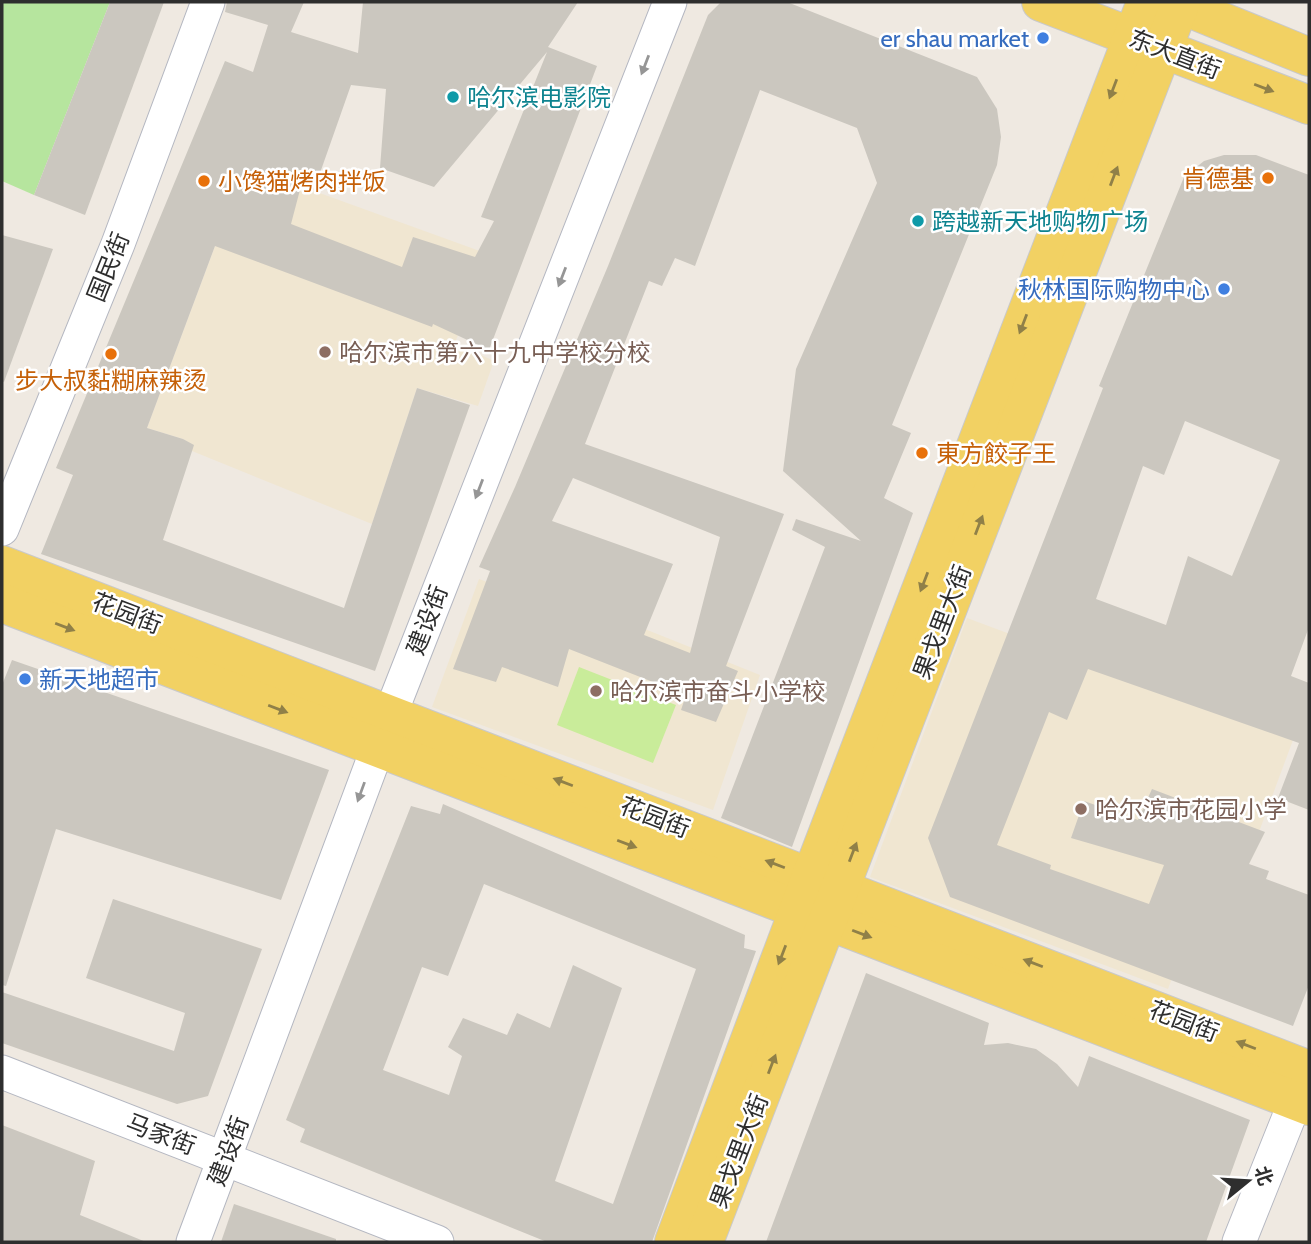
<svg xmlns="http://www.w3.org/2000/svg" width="1311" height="1244" viewBox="0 0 1311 1244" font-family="Cabin,'Noto Sans SC',sans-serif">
	<rect width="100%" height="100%" fill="#efe9e1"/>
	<!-- education -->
	<g fill="#f0e6d1">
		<polygon points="245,166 488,254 455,343 494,361 478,406 417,388 372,524 192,451 191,444 183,439 147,428"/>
		<polygon points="479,579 541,602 547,590 760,675 713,810 432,707"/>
		<polygon points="967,618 1293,740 1237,891 1208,881 1168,989 870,877"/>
	</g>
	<!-- grass -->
	<polygon fill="#b6e59e" points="2,2 110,2 34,195 2,181"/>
	<!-- pitch -->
	<polygon fill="#c9ec9a" points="579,667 676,705 653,763 557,725"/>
	<!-- building -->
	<g fill="#cbc7bf" fill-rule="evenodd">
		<polygon points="110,2 164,2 85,215 34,195"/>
		<path d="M227 2H304L291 32 358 53 363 2H578L548 47 597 66 489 350 433 324 432 327 215 246 147 428 183 439 194 445 163 540 344 608 417 388 470 405 375 671 41 554 73 475 56 468 225 61 253 72 268 25 225 12ZM547 52 481 217 494 221 475 257 413 237 402 267 291 224 301 186 314 190 351 85 386 89 380 168 434 187Z"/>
		<path d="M721 2H787L977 77 997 109 1001 137 997 165 892 425 911 433 884 498 913 513 792 847 721 818 825 547 792 530 796 519 861 541 783 471 796 369 877 183 857 128 760 90 695 266 675 258 662 286 649 281 585 444 784 514 726 666 738 671 716 722 681 710 686 695 569 649 558 687 502 667 496 682 453 669 490 571 479 567 515 487 608 266 708 15ZM573 478 720 537 690 653 644 635 673 564 552 521Z"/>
		<path d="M1224 155H1256L1309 175V627L1291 676 1309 683V810L1278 798 1299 743 1088 669 1067 720 1049 712 997 845 1051 865 1050 869 1149 904 1164 865 1071 838 1084 801 1138 820 1152 789 1265 832 1249 864 1269 871 1266 879 1309 895V985L1293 1026 950 897 928 838 1103 388 1099 386 1184 177 1204 161ZM1185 421 1280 460 1232 576 1188 556 1166 625 1096 599 1143 466 1164 475Z"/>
		<polygon points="2,235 53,249 4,382 2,381"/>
		<polygon points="12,660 329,770 281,900 56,829 6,986 2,985 2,685"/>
		<path d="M443 804 745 935 744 948 756 951 652 1242H547L300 1142 305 1129 286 1120 411 806 440 814ZM484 884 696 969 613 1204 555 1181 622 988 573 965 550 1028 517 1013 507 1035 463 1018 448 1047 462 1056 449 1095 383 1070 422 967 448 976Z"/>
		<polygon points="113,899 262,949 208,1096 177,1104 2,1043 2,992 174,1051 185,1013 86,978"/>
		<polygon points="866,973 989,1023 984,1045 1008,1043 1036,1049 1057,1064 1078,1087 1089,1056 1250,1120 1206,1242 766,1242"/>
		<polygon points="2,1125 95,1161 80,1215 146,1242 2,1242"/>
		<polygon points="234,1204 336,1239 336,1242 221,1242"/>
	</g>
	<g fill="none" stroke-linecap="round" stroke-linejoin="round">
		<!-- minor casing -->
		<g stroke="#b4b7c1" stroke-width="35">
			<g id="minor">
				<polyline points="2,529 118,244 208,2"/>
				<polyline points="2,1072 437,1242"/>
				<polyline points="193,1242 390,715 670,2"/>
				<polyline points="1239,1242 1305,1077"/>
			</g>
		</g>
		<!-- major casing -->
		<g stroke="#c9c9c9" stroke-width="40">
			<g id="major">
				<polyline points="1041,2 1309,105"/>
				<polyline points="1174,2 1309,57"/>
				<polyline points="2,565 1309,1070"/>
				<polyline points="2,603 1309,1106"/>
				<polyline points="674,1242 811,877 1146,2"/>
				<polyline points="704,1242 1181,2"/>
			</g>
		</g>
		<!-- minor -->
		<use href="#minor" stroke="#fff" stroke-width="33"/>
		<!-- major -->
		<use href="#major" stroke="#f2d163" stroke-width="38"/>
	</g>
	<!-- one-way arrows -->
	<defs><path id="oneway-solid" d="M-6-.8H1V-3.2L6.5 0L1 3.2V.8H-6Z" transform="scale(1.75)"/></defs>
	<g fill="#969696">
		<use href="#oneway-solid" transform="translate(645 65) rotate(111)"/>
		<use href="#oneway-solid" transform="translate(562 277) rotate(111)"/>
		<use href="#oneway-solid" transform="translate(479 489) rotate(111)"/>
		<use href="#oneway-solid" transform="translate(361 792) rotate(110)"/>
	</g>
	<g fill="#908048">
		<use href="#oneway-solid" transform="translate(1264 88) rotate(21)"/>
		<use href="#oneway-solid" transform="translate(1113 89) rotate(111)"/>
		<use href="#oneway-solid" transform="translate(1114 176) rotate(-69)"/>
		<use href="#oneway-solid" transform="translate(1023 324) rotate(111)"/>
		<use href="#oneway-solid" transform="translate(979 525) rotate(-69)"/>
		<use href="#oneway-solid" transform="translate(924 582) rotate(111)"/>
		<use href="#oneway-solid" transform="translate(65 627) rotate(21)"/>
		<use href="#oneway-solid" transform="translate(278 709) rotate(21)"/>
		<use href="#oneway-solid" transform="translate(563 782) rotate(-159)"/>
		<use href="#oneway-solid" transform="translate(627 844) rotate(21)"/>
		<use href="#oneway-solid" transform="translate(853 852) rotate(-69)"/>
		<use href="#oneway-solid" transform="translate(775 864) rotate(-159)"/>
		<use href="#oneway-solid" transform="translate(862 934) rotate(21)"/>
		<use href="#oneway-solid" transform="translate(782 955) rotate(111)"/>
		<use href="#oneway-solid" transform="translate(1033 963) rotate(-159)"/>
		<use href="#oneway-solid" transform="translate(1246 1045) rotate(-159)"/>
		<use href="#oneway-solid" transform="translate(772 1064) rotate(-69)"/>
	</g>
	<!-- markers -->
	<g fill="#3f7fe0" stroke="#fff" stroke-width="2.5">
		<circle cx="1043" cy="38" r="7"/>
		<circle cx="1224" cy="289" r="7"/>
		<circle cx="25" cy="679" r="7"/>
	</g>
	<g fill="#0f9aa8" stroke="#fff" stroke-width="2.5">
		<circle cx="453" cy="97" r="7"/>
		<circle cx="918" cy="221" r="7"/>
	</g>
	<g fill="#e8710a" stroke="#fff" stroke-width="2.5">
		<circle cx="1268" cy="178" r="7"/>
		<circle cx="204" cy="181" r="7"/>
		<circle cx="111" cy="354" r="7"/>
		<circle cx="922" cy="453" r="7"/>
	</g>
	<g fill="#8d6e63" stroke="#fff" stroke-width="2.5">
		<circle cx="325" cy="352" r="7"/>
		<circle cx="596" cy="691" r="7"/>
		<circle cx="1081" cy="809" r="7"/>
	</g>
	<g text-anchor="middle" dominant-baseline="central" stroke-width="5" stroke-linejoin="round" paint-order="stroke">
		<!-- shop labels -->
		<g font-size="24" fill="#366cbe" stroke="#fff" text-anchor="end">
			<text x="1029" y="38">er shau market</text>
			<text x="1210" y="289">秋林国际购物中心</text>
			<text x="39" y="679" text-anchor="start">新天地超市</text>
		</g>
		<!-- street labels -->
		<g font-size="24" fill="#2e2e2e" stroke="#fff">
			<text transform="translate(1175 54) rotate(21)">东大直街</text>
			<text transform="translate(108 267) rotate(-68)">国民街</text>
			<text transform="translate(127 613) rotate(21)">花园街</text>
			<text transform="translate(427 620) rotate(-69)">建设街</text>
			<text transform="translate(942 622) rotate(-69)">果戈里大街</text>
			<text transform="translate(655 817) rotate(21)">花园街</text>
			<text transform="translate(1184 1021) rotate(21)">花园街</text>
			<text transform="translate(161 1134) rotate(21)">马家街</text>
			<text transform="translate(228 1151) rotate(-69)">建设街</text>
			<text transform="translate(739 1151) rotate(-69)">果戈里大街</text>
		</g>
		<!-- culture labels -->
		<g font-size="24" fill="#0d838f" stroke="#fff" text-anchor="start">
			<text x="467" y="97">哈尔滨电影院</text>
			<text x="932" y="221">跨越新天地购物广场</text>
		</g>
		<!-- food labels -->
		<g font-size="24" fill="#c56008" stroke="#fff" text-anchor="start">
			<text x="1254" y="178" text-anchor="end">肯德基</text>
			<text x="218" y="181">小馋猫烤肉拌饭</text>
			<text x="111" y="380" text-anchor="middle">步大叔黏糊麻辣烫</text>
			<text x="936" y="453">東方餃子王</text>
		</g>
		<!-- education labels -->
		<g font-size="24" fill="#785e54" stroke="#fff" text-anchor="start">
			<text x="339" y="352">哈尔滨市第六十九中学校分校</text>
			<text x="610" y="691">哈尔滨市奋斗小学校</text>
			<text x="1095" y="809">哈尔滨市花园小学</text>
		</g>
	</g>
	<!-- border -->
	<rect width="1311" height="1244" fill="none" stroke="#2e2e2e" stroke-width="7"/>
	<!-- north arrow -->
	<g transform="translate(1248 1181) rotate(72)" stroke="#ffffff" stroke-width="5" paint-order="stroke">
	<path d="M0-5L12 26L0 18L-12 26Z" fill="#2e2e2e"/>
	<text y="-10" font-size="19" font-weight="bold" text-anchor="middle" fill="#2e2e2e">北</text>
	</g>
</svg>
